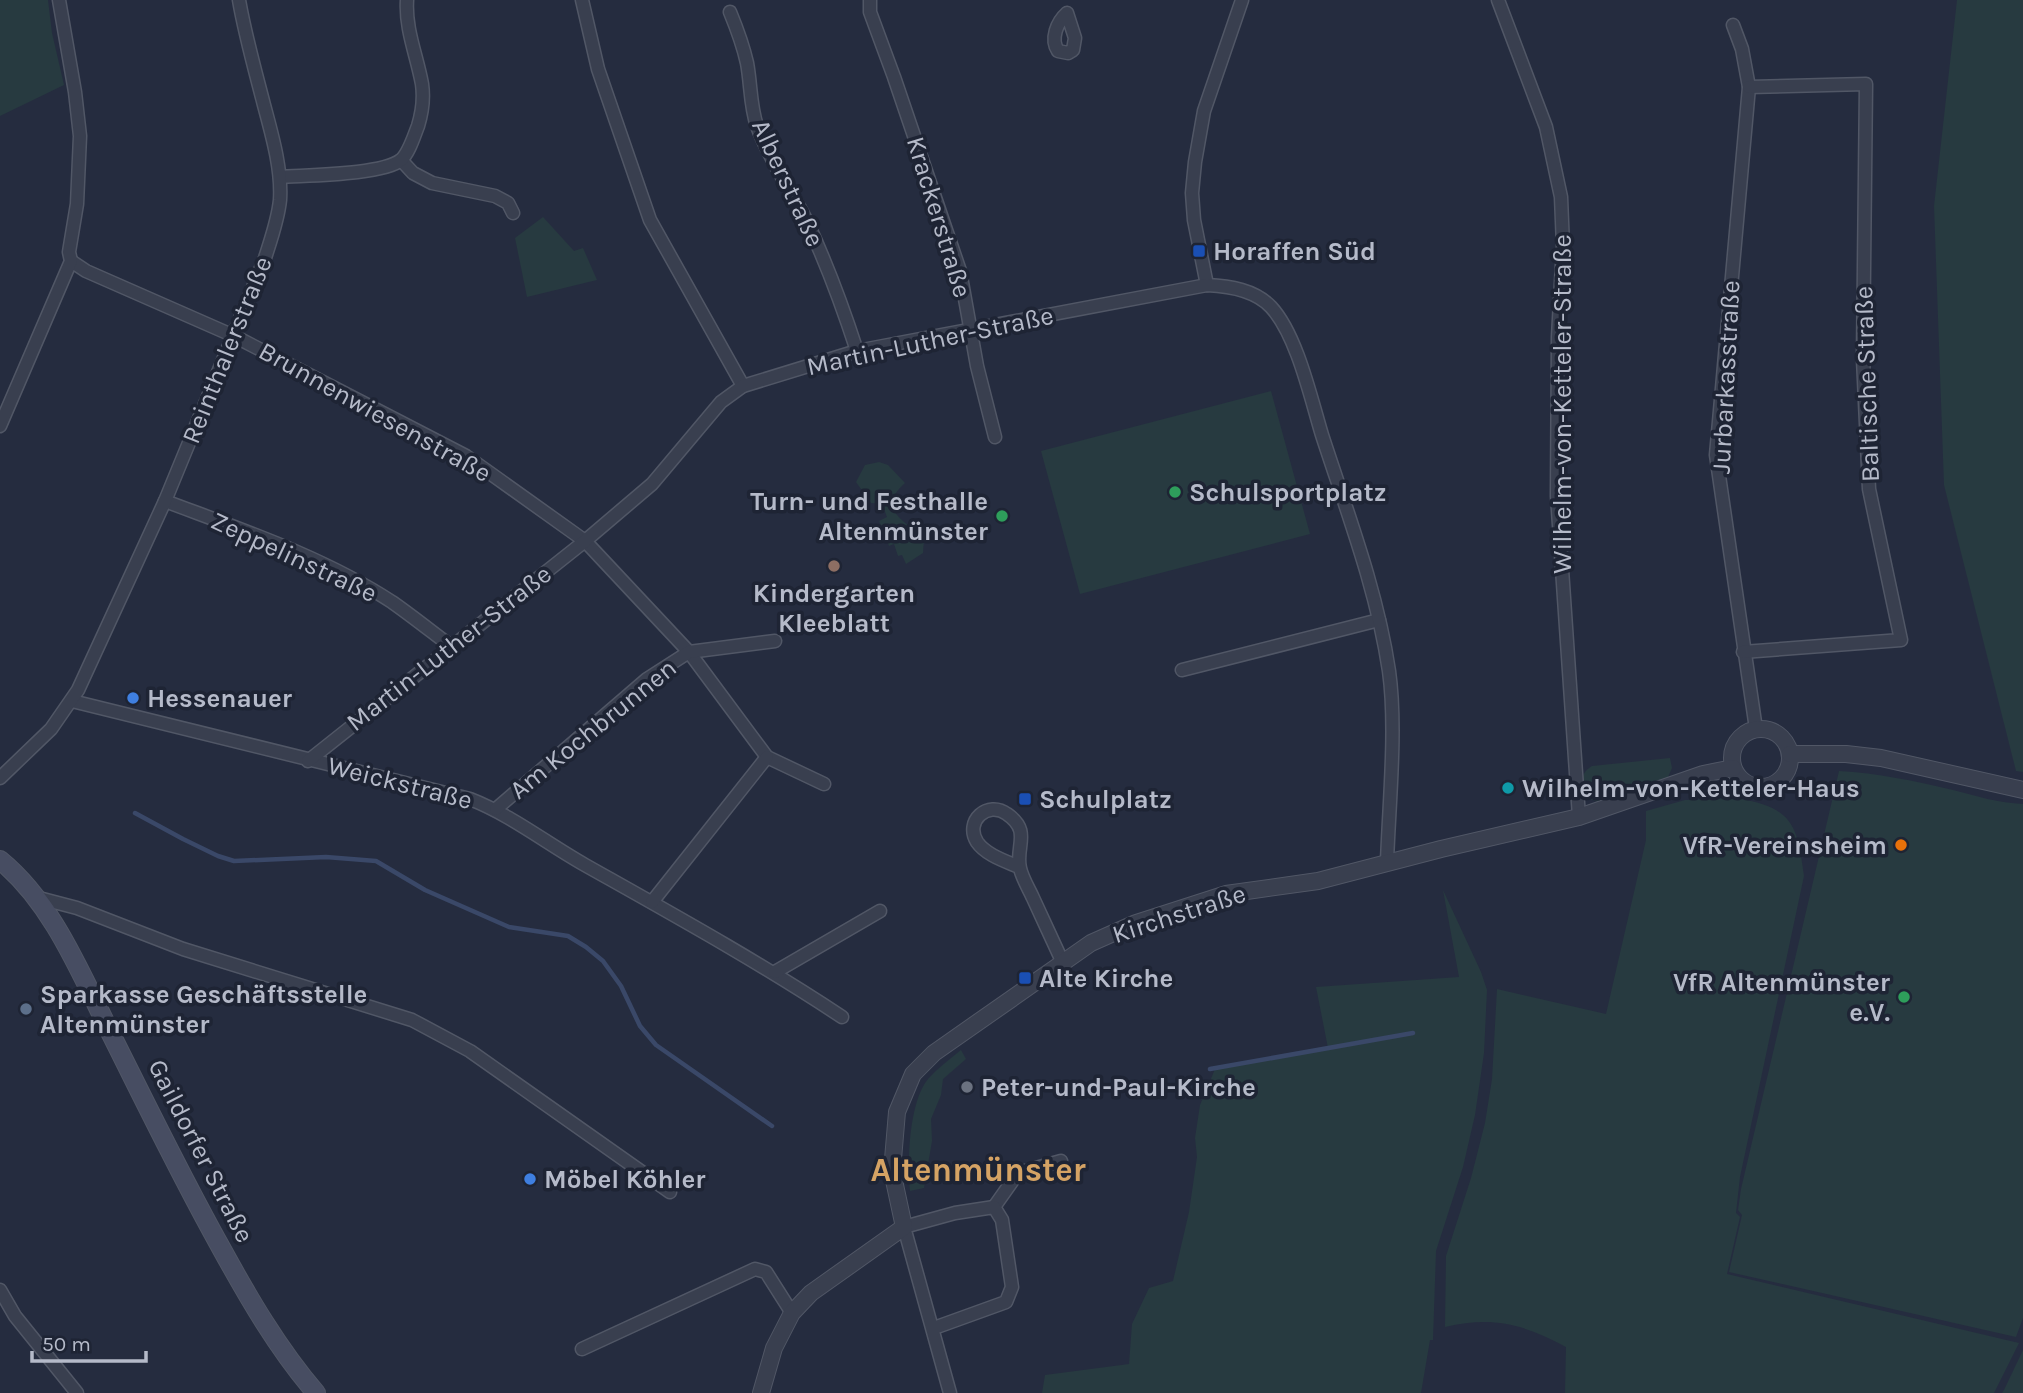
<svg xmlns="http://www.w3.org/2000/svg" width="2023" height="1393" viewBox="0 0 2023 1393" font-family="Karla,sans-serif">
	<rect width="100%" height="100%" fill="#252c3f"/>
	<!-- green -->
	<g fill="#273a40">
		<polygon points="0,0 48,0 52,33 64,85 0,116"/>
		<polygon points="1957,0 2023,0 2023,772 2016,771 1944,485 1934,206"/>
		<polygon points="543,217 574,251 583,248 597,280 527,297 515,238"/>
		<polygon points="1271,391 1310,534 1080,594 1041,451"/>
		<path d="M879 462 888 465 905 483C874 510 908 522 924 539L923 553 906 564 902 555 898 556 894 544 889 546 879 521 887 517 882 504 871 503 856 482 865 465Z"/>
		<path d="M1670 758 1672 768 1668 777 1598 802 1585 797C1581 784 1579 774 1592 766Z"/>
		<path d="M1839 771C1877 773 1915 781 1953 790 1976 796 1999 803 2023 804V1318L2016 1337 1729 1272 1742 1215 1738 1210 1741 1189Z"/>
		<path d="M1737 798C1793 808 1797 824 1804 876L1740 1177 1736 1213 1740 1217 1727 1274 2019 1343 1994 1393H1565L1566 1347C1523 1324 1493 1316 1445 1327L1446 1256 1471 1178 1485 1123 1492 1079 1497 989 1606 1014 1646 840V811L1685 800Z"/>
		<polygon points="1443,890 1481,972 1487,990 1484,1053 1475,1115 1463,1167 1436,1251 1433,1340 1430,1340 1421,1393 1042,1393 1045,1375 1129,1364 1132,1324 1149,1288 1173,1281 1189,1212 1197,1157 1195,1138 1200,1105 1215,1069 1328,1048 1316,987 1459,977"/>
		<path d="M961 1050 966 1059 943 1079 941 1095 931 1119 932 1141 924 1188 910 1191C907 1161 909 1102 928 1079 938 1068 950 1059 961 1050Z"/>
		<polygon points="2023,1350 2023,1393 2002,1393 2004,1390"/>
	</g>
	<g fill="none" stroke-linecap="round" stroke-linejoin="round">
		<!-- stream -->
		<g stroke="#3a4868" stroke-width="4.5">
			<polyline points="135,813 183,839 218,856 234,861 326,857 376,861 425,890 509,927 568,936 586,947 603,961 621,986 640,1026 656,1045 772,1126"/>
			<polyline points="1210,1069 1413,1033"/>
		</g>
		<!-- minor casing -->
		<g stroke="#515766" stroke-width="15">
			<g id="minor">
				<polyline points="582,0 598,69 650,220 743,386"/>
				<polyline points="870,0 870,12 894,77 960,271 977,366 995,437"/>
				<polyline points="1498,0 1546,127 1561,197 1563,246 1558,337 1557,496 1579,817"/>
				<path d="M730 12C737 29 743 45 747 63 751 84 750 106 757 126 770 162 793 192 809 226 828 267 843 308 857 351"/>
				<path d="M1067 13 1075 38 1073 50 1068 53 1058 51C1050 39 1057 22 1067 13Z"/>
				<polyline points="1733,25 1742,49 1749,87 1716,455 1756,729"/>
				<polyline points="401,160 413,173 432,183 495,196 508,203 513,213"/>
				<path d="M280 177C306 175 382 175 401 160 409 153 414 136 418 126 422 113 424 98 422 84 417 56 405 29 407 0"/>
				<polyline points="71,261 86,271 234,336 466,456 585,541 689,652 767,757 824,784"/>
				<polyline points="1207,285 1194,220 1192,193 1195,162 1204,111 1242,0"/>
				<polyline points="0,426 71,261 69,252 77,204 80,136 75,92 59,0"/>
				<path d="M165 501C242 530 323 557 392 602 412 616 432 632 452 647"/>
				<polyline points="1743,652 1901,640 1869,489 1863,359 1866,84 1749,87"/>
				<polyline points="1182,670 1379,620"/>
				<path d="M72 701 470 799C511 815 546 843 585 865 672 914 759 962 842 1017"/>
				<path d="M308 761 585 541 652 484 721 402 743 386 857 351 1207 285C1230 286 1255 290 1271 307 1297 335 1311 399 1322 435 1347 512 1377 590 1389 671 1397 728 1389 803 1387 862"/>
				<path d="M0 778 51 729 78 690 165 501 265 258C271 239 278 220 280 200 282 169 272 135 264 105 255 70 245 35 239 0"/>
				<polyline points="496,809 647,679 689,652 775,641"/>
				<path d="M1019 867C1005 861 986 855 977 842 964 821 988 800 1007 814 1032 831 1015 847 1020 868 1022 878 1029 889 1033 898 1043 920 1053 941 1063 963"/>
				<polyline points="35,897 77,908 183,949 412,1020 470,1051 670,1192"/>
				<polyline points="652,902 767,757"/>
				<polyline points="775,972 880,911"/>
				<polyline points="994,1207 1018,1173 1061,1161"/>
				<polyline points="0,1290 15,1316 77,1393"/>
				<polyline points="934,1328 1006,1302 1012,1287 1002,1220 994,1207 955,1213 904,1227 950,1393"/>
				<polyline points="582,1349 755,1269 766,1272 792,1313"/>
			</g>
		</g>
		<!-- tertiary casing -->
		<g stroke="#515766" stroke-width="18">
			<g id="tertiary">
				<circle cx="1761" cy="758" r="29"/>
				<polyline points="1790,754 1846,754 1881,758 2023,790"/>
				<polyline points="761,1393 774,1348 792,1313 811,1293 904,1227 892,1171 897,1112 913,1074 934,1053 1091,943 1136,923 1226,894 1318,881 1441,849 1579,817 1703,774 1733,768"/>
			</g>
		</g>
		<!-- secondary casing -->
		<g stroke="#515766" stroke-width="20">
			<path id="secondary" d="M0 860C54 904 82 977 113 1038 148 1108 182 1178 220 1246 248 1297 278 1349 316 1393"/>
		</g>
		<!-- minor -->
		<use href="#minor" stroke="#393f4f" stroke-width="12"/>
		<!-- tertiary -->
		<use href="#tertiary" stroke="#393f4f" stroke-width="16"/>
		<!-- secondary -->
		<use href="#secondary" stroke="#474d62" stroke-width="18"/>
	</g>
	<!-- markers -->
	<g fill="#1a4fb4" stroke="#1e2434" stroke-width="2.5">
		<rect x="1192" y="244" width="14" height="14" rx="3.5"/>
		<rect x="1018" y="792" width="14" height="14" rx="3.5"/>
		<rect x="1018" y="971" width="14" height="14" rx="3.5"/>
	</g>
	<g fill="#2e9e5b" stroke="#1e2434" stroke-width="2.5">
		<circle cx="1175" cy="492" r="7"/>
		<circle cx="1002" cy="516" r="7"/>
		<circle cx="1904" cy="997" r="7"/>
	</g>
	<circle fill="#8d6e63" stroke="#1e2434" stroke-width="2.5" cx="834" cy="566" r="7"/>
	<g fill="#3f7fe0" stroke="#1e2434" stroke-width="2.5">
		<circle cx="133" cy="698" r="7"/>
		<circle cx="530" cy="1179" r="7"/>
	</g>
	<circle fill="#0f9aa8" stroke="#1e2434" stroke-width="2.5" cx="1508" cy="788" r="7"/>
	<circle fill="#e8710a" stroke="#1e2434" stroke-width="2.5" cx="1901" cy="845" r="7"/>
	<circle fill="#5c6f8a" stroke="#1e2434" stroke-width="2.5" cx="26" cy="1009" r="7"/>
	<circle fill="#6b7280" stroke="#1e2434" stroke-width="2.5" cx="967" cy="1087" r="7"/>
	<g text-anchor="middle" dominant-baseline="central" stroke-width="7" stroke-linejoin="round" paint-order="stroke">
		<!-- street labels -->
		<g font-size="26" fill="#b5bac9" stroke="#1e2434">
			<text transform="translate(788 183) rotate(65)">Alberstraße</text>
			<text transform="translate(939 217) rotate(73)">Krackerstraße</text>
			<text transform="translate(930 341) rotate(-12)">Martin-Luther-Straße</text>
			<text transform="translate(227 350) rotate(-68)">Reinthalerstraße</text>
			<text transform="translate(1726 377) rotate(-87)">Jurbarkasstraße</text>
			<text transform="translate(1867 384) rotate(-92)">Baltische Straße</text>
			<text transform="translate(1562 404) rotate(-90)">Wilhelm-von-Ketteler-Straße</text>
			<text transform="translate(375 412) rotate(29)">Brunnenwiesenstraße</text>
			<text transform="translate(294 557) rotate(25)">Zeppelinstraße</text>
			<text transform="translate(449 648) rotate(-38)">Martin-Luther-Straße</text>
			<text transform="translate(593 729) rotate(-39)">Am Kochbrunnen</text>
			<text transform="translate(400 783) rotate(14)">Weickstraße</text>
			<text transform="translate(1179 914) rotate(-18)">Kirchstraße</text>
			<text transform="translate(201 1151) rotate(63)">Gaildorfer Straße</text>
		</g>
		<!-- poi labels -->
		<g font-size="26" font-weight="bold" fill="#b5bac9" stroke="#1e2434" text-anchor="start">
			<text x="1213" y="251">Horaffen Süd</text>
			<text x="1189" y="492">Schulsportplatz</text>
			<text x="988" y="501" text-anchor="end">Turn- und Festhalle<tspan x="988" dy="30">Altenmünster</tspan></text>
			<text x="834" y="593" text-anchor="middle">Kindergarten<tspan x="834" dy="30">Kleeblatt</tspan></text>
			<text x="147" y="698">Hessenauer</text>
			<text x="1522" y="788">Wilhelm-von-Ketteler-Haus</text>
			<text x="1039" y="799">Schulplatz</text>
			<text x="1887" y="845" text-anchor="end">VfR-Vereinsheim</text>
			<text x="1039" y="978">Alte Kirche</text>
			<text x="1890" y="982" text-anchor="end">VfR Altenmünster<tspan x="1890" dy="30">e.V.</tspan></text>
			<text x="40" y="994">Sparkasse Geschäftsstelle<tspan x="40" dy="30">Altenmünster</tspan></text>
			<text x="981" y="1087">Peter-und-Paul-Kirche</text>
			<text x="544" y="1179">Möbel Köhler</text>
		</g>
		<!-- district labels -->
		<g font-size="33" font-weight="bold" fill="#d5a364" stroke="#1e2434">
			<text x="978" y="1170">Altenmünster</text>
		</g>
	</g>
	<!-- scale -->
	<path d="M32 1351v10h114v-10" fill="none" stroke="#b5bac9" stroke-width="3.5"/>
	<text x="42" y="1351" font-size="21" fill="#b5bac9" stroke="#1e2434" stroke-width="5" paint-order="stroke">50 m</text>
</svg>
